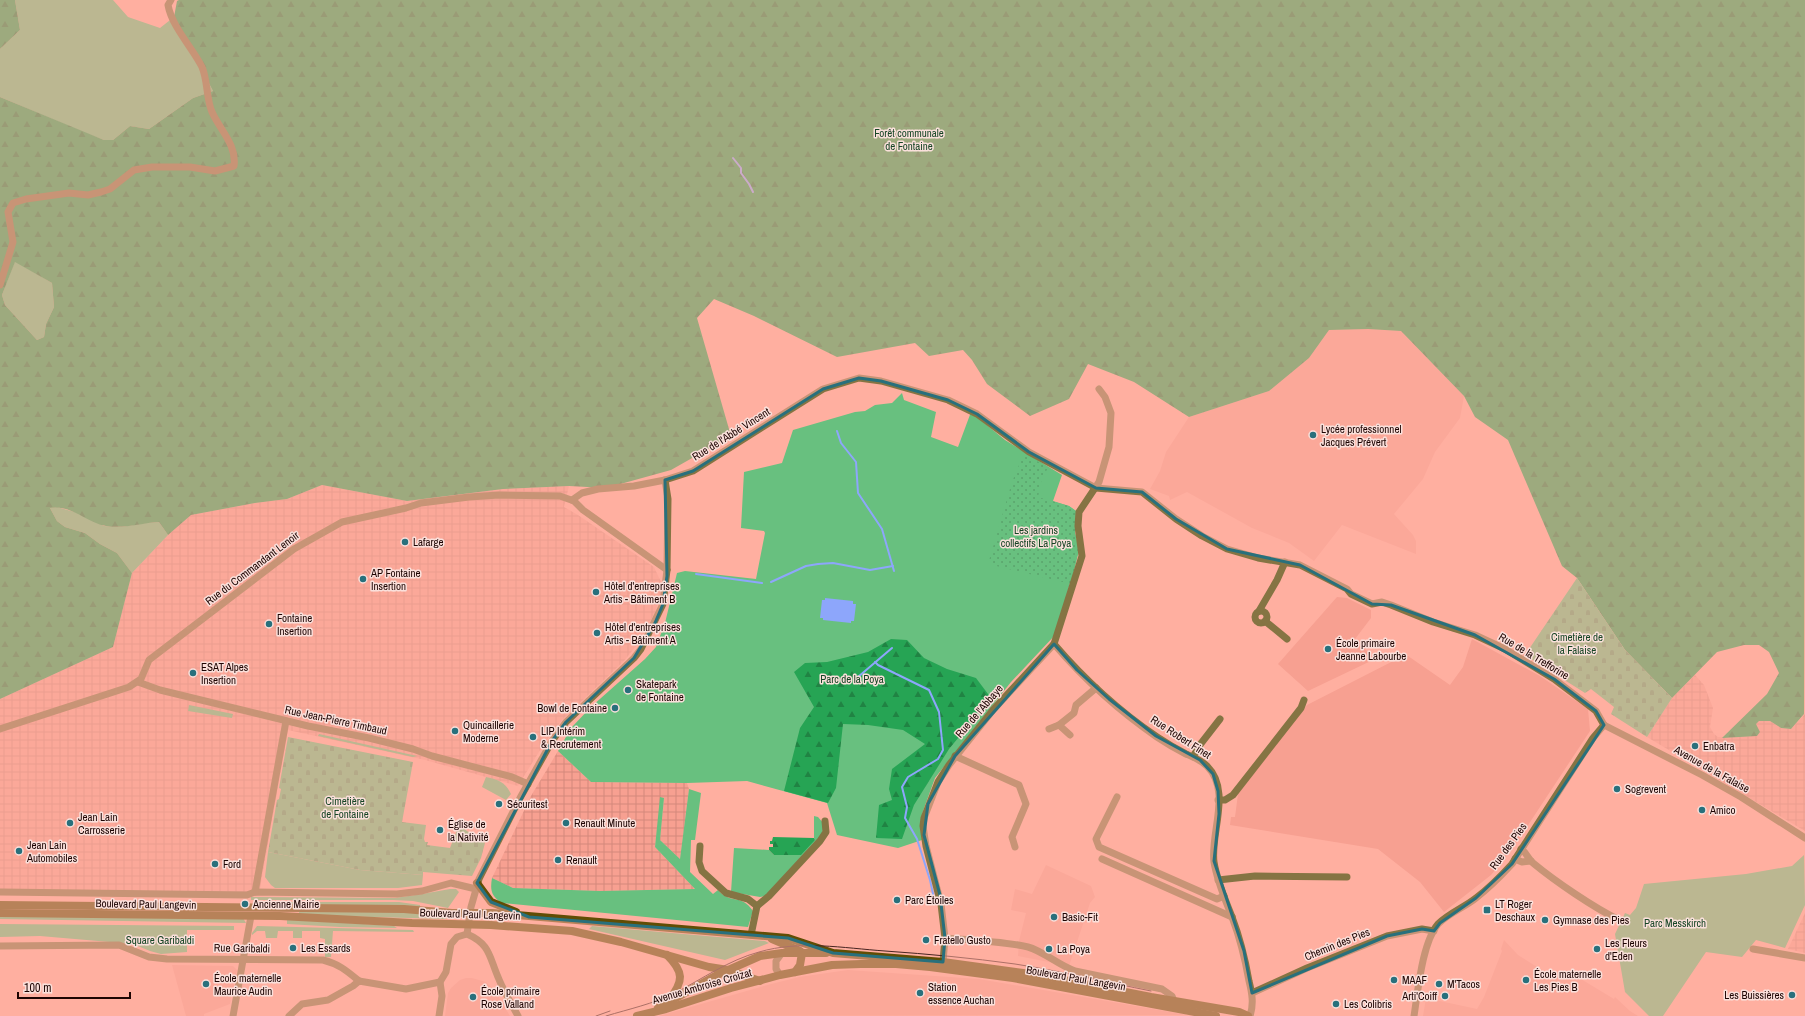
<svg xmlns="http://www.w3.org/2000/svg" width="1805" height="1016" viewBox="0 0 1805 1016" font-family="'Archivo Narrow',sans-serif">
	<defs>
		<pattern id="industrial-grid" width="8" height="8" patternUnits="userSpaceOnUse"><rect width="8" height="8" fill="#f7a091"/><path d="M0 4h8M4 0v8" fill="none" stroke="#d3887b"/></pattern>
		<pattern id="forest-firs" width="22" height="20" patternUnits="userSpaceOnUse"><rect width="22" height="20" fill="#26a454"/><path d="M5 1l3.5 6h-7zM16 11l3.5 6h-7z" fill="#208343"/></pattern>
		<pattern id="cemetery-stones" width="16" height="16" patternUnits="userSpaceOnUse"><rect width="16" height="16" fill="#68c07f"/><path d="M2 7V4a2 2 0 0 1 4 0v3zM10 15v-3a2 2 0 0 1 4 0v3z" fill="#5aa36c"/></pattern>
		<pattern id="garden-dots" width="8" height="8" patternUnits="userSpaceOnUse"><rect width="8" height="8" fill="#68c07f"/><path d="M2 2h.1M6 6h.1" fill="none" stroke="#5aa36c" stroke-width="1.8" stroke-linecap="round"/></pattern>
	</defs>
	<rect width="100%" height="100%" fill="#ffafa0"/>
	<!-- built -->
	<g fill="#f7a091">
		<polygon points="1368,329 1401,331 1464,396 1460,418 1435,452 1423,479 1394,514 1413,535 1416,541 1416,554 1342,525 1314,561 1289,543 1252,528 1187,492 1170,500 1169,496 1150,489 1160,471 1166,452 1189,417 1269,391 1309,358 1329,330"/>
		<polygon points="1337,597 1347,598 1371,610 1371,618 1355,639 1375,659 1308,691 1278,664"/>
		<polygon points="1472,639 1540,676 1588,709 1590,731 1513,848 1491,875 1444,912 1420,882 1378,849 1230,825 1231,817 1235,817 1238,794 1307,705 1403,656 1408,656 1450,685 1463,667"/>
		<polygon points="1046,865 1091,886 1095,897 1090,903 1069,966 1018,956 1019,941 1026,913 1011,910 1015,889 1032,894"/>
		<polygon points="1504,940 1518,955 1548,974 1549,972 1558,978 1576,976 1614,999 1615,997 1630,1011 1638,1016 1423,1016 1426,998 1477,1009 1484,997 1502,951 1501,949"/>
		<polygon points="172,965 233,966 237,970 230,1004 204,1014 204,1016 186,1016"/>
		<polygon points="848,970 979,979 1188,1015 659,1016 771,984 799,977"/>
		<polygon points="466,978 472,978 486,982 495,991 510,1016 445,1016 448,993 451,988 460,980"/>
	</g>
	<!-- industrial -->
	<g fill="url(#industrial-grid)">
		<polygon points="322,485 407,501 503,489 569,486 564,507 578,515 654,567 661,582 661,595 655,612 640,641 624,661 563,719 545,742 518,786 425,760 288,730 259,894 0,890 0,699 113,647 132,573 168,535 191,515 255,503 287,499"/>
		<polygon points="1695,675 1704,685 1713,708 1710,727 1714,734 1718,737 1757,736 1760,732 1756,724 1759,721 1770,721 1781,728 1791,729 1805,714 1805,831 1647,737 1672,698"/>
		<polygon points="558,751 591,782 687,783 689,789 680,859 660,840 664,799 661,798 655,847 695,889 600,891 513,888 492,878 531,796"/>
		<polygon points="1805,913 1805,953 1788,949"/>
	</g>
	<!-- green -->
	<g fill="#68c07f">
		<polygon points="15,0 113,0 128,17 160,28 174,17 213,91 193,98 149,129 130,126 113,140 104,140 88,134 0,97 0,49 20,30"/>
		<polygon points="15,261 52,283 54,307 46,324 44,337 37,340 5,305 2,295"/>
		<polygon points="902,393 904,400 936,412 931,437 958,447 971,412 1005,440 1062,475 1053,501 1069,506 1076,511 1075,533 1079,550 1056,634 1011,682 935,778 923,811 920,825 922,840 898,848 837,835 827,803 747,781 687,783 591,782 558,751 571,728 592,706 645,659 656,647 665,623 677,573 685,571 756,579 765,533 764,531 741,528 744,472 782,463 793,430 855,412 865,411 875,405 892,403"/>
		<polygon points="57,507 78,513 104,526 121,527 146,523 159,522 168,535 132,573 117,553 100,544 85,533 65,527 57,521 50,508"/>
		<polygon points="189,705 233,714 232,718 188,711"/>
		<polygon points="319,734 417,756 413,757 318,736"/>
		<path d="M486 777C499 780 505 782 511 794L506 800 482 787Z"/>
		<path d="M689 789 701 793 695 840H691L690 872 713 894 718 890C731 905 741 893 753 911L748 927 502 903C491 896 490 890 492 878L513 888 600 891 695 889 655 847 660 797 664 798 660 840 680 859Z"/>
		<polygon points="814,816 818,817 824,824 822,835 765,896 760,897 731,892 734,848 769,850 774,855 815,840 814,838"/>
		<polygon points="268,852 360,870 423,875 422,885 398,888 275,888 271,885 265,877"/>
		<polygon points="1804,855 1805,905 1785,948 1756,940 1742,957 1706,952 1663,1016 1649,1016 1625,992 1615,934 1625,913 1630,915 1636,908 1644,884 1746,874 1792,866"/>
		<polygon points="450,889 456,889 459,892 448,908 413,901 393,900 251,900 251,897 395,898 422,894"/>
		<polygon points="267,902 399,902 420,905 420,907 267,906"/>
		<polygon points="365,910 447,915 446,919 299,915 299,912"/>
		<polygon points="0,915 243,918 246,923 0,919"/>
		<polygon points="287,919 394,926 397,928 340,927 287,924"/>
		<polygon points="0,924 234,926 234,930 187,930 187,952 161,954 150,951 133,944 40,936 0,937"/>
		<polygon points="257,926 413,930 414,932 333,931 331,957 325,957 325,939 320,938 320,931 302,931 302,938 293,938 293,931 278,931 277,938 266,938 265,931 257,931 252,935 252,933"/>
		<polygon points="592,926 765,941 769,943 725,960 589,929"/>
	</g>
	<!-- forest -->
	<g fill="url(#forest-firs)" fill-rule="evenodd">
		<polygon points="0,0 15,0 20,30 0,49"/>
		<path d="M179 0H1805L1804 714 1791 729 1781 728 1770 721H1759L1756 724 1760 732 1757 736 1722 738 1767 694 1779 673 1769 652 1759 645H1744L1717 652 1672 698 1625 650 1577 578 1562 566 1508 440 1475 417 1464 396 1401 331 1368 329 1329 330 1309 358 1269 391 1189 417 1134 382 1088 364 1069 399 1030 416 987 384 972 360 963 350 929 356 915 343 837 357 754 316 714 299 697 318 731 436 671 470 606 488 569 486 503 489 407 501 322 485 287 499 255 503 191 515 168 535 159 522C141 523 124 529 106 526 87 523 71 504 50 508L57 521 65 527 85 533 100 544 117 553 132 573 113 647 0 699V97L104 140H113L130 126 149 129 193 98 213 91 174 17 177 1ZM15 262 52 283 54 307 46 324 44 337 37 340 5 305 2 295Z"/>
		<polygon points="891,639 907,640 924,658 947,669 976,678 988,694 988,702 949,749 914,805 902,839 876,838 879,805 892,800 889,789 892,769 925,744 903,730 868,725 843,724 836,788 828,803 784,791 800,728 814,707 794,672 805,663 827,662 868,652"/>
		<polygon points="773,837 814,838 815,840 801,855 774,855 769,850 769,847 773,847 773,844 770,844 770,841 772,841"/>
	</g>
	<!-- cemetery -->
	<g fill="url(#cemetery-stones)">
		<polygon points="1577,578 1625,650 1672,698 1647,737 1611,714 1614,707 1591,689 1585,693 1525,655"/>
		<polygon points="288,737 413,762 402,822 426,825 424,839 425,842 428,842 427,845 450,848 457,830 449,825 452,821 485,843 481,858 472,876 423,872 423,875 360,870 268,852 277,800 279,799 281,789 279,788"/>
	</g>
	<!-- garden -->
	<polygon fill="url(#garden-dots)" points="1024,453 1048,468 1042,478 1038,497 1069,506 1076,511 1075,533 1079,550 1071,584 988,564 1012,482"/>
	<!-- water -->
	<polygon fill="#8da6fb" points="825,598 853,601 853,604 856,604 854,621 851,621 851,623 823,620 823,618 820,618 822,600 825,600"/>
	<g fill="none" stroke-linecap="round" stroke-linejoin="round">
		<!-- stream -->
		<g stroke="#8da6fb" stroke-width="2">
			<polyline points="733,158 741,168 741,173 749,184 753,192"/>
			<polyline points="837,431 841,443 856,462 858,493 882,529 894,571"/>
			<polyline points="696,574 762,583"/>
			<polyline points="771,582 806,566 818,564 833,563 870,570 893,566"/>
			<polyline points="875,662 878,665 929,690 939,712 943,750 938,759 908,777 902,787 907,807 905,818 917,839 930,880 935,903"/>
			<polyline points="858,677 892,648"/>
		</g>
		<!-- street -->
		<g stroke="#857443" stroke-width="7">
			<path d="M0 285 13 242 8 212 13 203 26 199 69 193 88 195 101 192 110 189 134 170 152 167H190L215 171 234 166C237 145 220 130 212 112 206 98 208 81 202 67 192 47 172 27 168 5L171 0"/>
			<polyline points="572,500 582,493 598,489 634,486 665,480 693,471 823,389 859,378 881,381 948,400 977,414 1029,452 1096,488 1142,492 1176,519 1202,536 1227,549 1258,558 1300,565 1347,589 1351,594 1372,604 1382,602 1391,605 1433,622 1475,635 1505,649 1554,679 1596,711 1604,725"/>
			<circle cx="1261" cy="617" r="6"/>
			<polyline points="1259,611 1277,580 1285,562"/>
			<polyline points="1265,621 1287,639"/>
			<path d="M1054 644C1084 679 1119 711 1157 737 1166 743 1176 749 1186 754 1193 757 1201 760 1207 766 1232 791 1210 833 1214 862 1217 881 1225 899 1232 917 1240 938 1245 958 1249 981 1252 993 1254 1004 1250 1016"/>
			<polyline points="138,682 160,690 308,726 369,738 413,749 432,756 512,777 528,784"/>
			<polyline points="1604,725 1702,775 1741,797 1805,838"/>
			<polyline points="0,729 129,687 141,679 149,660 294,549 342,522 406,508 421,503 469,497 499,495 560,496 574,501 583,510 667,570"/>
			<polyline points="1049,729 1059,725"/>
			<polyline points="1070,735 1059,725 1074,713 1076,705 1096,688"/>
			<polyline points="955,756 1019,785 1026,804 1012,837 1015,847"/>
			<polyline points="1193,757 1199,746 1220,719"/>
			<polyline points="1117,797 1096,839 1099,847 1217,899 1224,896"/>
			<polyline points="1218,800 1225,800 1233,795 1301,708 1304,700"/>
			<polyline points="700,846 699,862 702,871 726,893 748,899 757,906 751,935"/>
			<path d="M1521 849C1527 853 1528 859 1533 863 1556 882 1593 907 1619 920"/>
			<polyline points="1102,859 1232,917"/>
			<polyline points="1515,859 1522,862 1531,861"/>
			<polyline points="1218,880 1255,876 1347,877"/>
			<polyline points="0,892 247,895 255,892 397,894 422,891 451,883 476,889"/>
			<polyline points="255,892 286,721"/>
			<polyline points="757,906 769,896 820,841 826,832 825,821"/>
			<polyline points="467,934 471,907 479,879 520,798 552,741 566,722 634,658 641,649 663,604 667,570 668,499 665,480"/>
			<path d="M945 938C971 940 1003 941 1028 947 1043 951 1058 965 1075 971L1162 989 1172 996 1174 1001"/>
			<path d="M0 946 119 945 149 957 167 959 323 960C339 964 347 971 359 981"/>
			<polyline points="1753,949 1805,958"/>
			<polyline points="939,964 943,962 945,938 941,904 926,846 923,826 924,818 938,782 949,765 993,710 1054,644 1082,556 1078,526 1079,512 1099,482 1109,447 1111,413 1105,397 1099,389"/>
			<polyline points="780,975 776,969 776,961 782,953"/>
			<polyline points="1252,993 1307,968 1387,936 1422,929 1434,931"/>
			<polyline points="233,1016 251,916"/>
			<polyline points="289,1016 302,1004 328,1000 353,986 359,981 406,989 440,982"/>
			<path d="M439 1016 442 996 440 982 446 972 451 944 457 937 467 934C490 944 489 956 498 977 503 990 511 1003 518 1016"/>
			<path d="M1414 1016C1418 991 1422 943 1438 924 1449 913 1465 907 1476 898 1489 888 1501 876 1512 864L1593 738 1604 725"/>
		</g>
		<!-- secondary -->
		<g stroke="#614d04" stroke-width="8">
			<polyline points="477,883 491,902 516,912"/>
			<polyline points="0,905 404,909 452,913 492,913 788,938 833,953 943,962 1038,975 1151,997 1239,1012 1248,1016"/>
			<polyline points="0,913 280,916 412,923 491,925 572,931 621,942 709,967 728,970 760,981"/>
			<polyline points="772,939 800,951"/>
			<path d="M667 955C684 972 684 981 669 1000"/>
			<polyline points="795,972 800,965 802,953"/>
			<polyline points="658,1008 717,975 760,956 782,953 826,953"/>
			<polyline points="637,1016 666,1009 731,988 780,975 832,965 861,964 896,964 930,967 1013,978 1216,1016"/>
		</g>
		<!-- tram -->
		<g stroke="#482420" stroke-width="1">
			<polyline points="596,1016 610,1011"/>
			<path d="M606 1016C629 1009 653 1004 675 993 702 979 729 960 759 952 800 940 843 948 885 951 928 954 972 958 1015 964 1060 971 1106 982 1151 991"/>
		</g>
	</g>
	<!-- marked area -->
	<path d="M0 0H1805V1016H0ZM859 378 881 381 948 400 977 414 1029 452 1096 488 1142 492 1176 519 1227 549 1300 565 1372 604 1391 605 1475 635 1554 679 1596 711 1604 725 1512 864 1476 898 1440 923 1434 931 1422 929 1387 936 1252 993 1244 951 1214 861 1219 814 1218 791 1213 774 1200 760 1156 736 1109 699 1077 670 1054 644 955 756 928 804 924 835 940 895 945 938 943 962 833 953 788 938 529 917 491 902 477 883 552 741 566 722 634 658 655 623 663 604 667 576 665 480 693 471 823 389Z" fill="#ffafa0" fill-opacity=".55" fill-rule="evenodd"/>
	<path fill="none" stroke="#28707c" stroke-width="3" stroke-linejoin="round" d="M859 378 881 381 948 400 977 414 1029 452 1096 488 1142 492 1176 519 1227 549 1300 565 1372 604 1391 605 1475 635 1554 679 1596 711 1604 725 1512 864 1476 898 1440 923 1434 931 1422 929 1387 936 1252 993 1244 951 1214 861 1219 814 1218 791 1213 774 1200 760 1156 736 1109 699 1077 670 1054 644 955 756 928 804 924 835 940 895 945 938 943 962 833 953 788 938 529 917 491 902 477 883 552 741 566 722 634 658 655 623 663 604 667 576 665 480 693 471 823 389Z"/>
	<!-- markers -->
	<g fill="#28707c" stroke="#fae0db" stroke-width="1.5">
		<circle cx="1313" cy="435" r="4"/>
		<circle cx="405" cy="542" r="4"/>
		<circle cx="363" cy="579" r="4"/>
		<circle cx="596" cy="592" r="4"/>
		<circle cx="269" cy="624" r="4"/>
		<circle cx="597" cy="633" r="4"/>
		<circle cx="1328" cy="649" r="4"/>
		<circle cx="193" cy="673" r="4"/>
		<circle cx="628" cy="690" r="4"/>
		<circle cx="615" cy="708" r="4"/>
		<circle cx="455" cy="731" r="4"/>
		<circle cx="533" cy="737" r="4"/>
		<circle cx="1695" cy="746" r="4"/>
		<circle cx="1617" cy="789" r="4"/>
		<circle cx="499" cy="804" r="4"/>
		<circle cx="1702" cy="810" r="4"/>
		<circle cx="70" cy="823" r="4"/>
		<circle cx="566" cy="823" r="4"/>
		<circle cx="440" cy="830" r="4"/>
		<circle cx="19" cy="851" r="4"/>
		<circle cx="558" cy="860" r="4"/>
		<circle cx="215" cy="864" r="4"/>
		<circle cx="897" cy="900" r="4"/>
		<circle cx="245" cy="904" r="4"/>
		<rect x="1483" y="906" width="8" height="8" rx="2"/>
		<circle cx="1054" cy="917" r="4"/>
		<circle cx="1545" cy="920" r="4"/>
		<circle cx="926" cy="940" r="4"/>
		<circle cx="293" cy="948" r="4"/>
		<circle cx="1049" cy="949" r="4"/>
		<circle cx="1597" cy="949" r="4"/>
		<circle cx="1394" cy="980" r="4"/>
		<circle cx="1526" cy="980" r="4"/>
		<circle cx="206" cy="984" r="4"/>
		<circle cx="1439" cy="984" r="4"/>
		<circle cx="920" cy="993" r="4"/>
		<circle cx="1792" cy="995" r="4"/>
		<circle cx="1445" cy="996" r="4"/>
		<circle cx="473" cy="997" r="4"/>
		<circle cx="1336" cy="1004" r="4"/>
	</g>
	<g text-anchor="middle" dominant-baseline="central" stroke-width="3" stroke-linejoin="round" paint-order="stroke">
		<!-- park labels -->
		<g font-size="11" fill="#154424" stroke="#fae0db">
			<text x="909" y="133">Forêt communale<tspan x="909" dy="13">de Fontaine</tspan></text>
			<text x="1036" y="530">Les jardins<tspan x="1036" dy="13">collectifs La Poya</tspan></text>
			<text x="1577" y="637">Cimetière de<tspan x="1577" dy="13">la Falaise</tspan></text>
			<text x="852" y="679">Parc de la Poya</text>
			<text x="345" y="801">Cimetière<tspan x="345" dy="13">de Fontaine</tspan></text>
			<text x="1675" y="923">Parc Messkirch</text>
			<text x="160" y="940">Square Garibaldi</text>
		</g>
		<!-- poi labels -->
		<g font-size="11" fill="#1d0402" stroke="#fae0db" text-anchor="start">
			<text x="1321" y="429">Lycée professionnel<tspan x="1321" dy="13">Jacques Prévert</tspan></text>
			<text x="413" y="542">Lafarge</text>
			<text x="371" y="573">AP Fontaine<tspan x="371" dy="13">Insertion</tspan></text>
			<text x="604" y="586">Hôtel d'entreprises<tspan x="604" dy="13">Artis - Bâtiment B</tspan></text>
			<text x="277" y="618">Fontaine<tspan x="277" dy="13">Insertion</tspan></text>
			<text x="605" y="627">Hôtel d'entreprises<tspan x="605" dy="13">Artis - Bâtiment A</tspan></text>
			<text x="1336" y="643">École primaire<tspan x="1336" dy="13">Jeanne Labourbe</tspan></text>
			<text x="201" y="667">ESAT Alpes<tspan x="201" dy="13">Insertion</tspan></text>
			<text x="636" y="684">Skatepark<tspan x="636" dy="13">de Fontaine</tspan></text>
			<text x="607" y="708" text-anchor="end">Bowl de Fontaine</text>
			<text x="463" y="725">Quincaillerie<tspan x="463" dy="13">Moderne</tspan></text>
			<text x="541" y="731">LIP Intérim<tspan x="541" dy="13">&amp; Recrutement</tspan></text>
			<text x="1703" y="746">Enbatra</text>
			<text x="1625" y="789">Sogrevent</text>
			<text x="507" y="804">Sécuritest</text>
			<text x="1710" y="810">Amico</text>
			<text x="78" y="817">Jean Lain<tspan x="78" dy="13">Carrosserie</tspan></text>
			<text x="574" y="823">Renault Minute</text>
			<text x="448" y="824">Église de<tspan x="448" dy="13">la Nativité</tspan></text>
			<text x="27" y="845">Jean Lain<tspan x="27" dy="13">Automobiles</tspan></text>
			<text x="566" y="860">Renault</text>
			<text x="223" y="864">Ford</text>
			<text x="905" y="900">Parc Étoiles</text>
			<text x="253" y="904">Ancienne Mairie</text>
			<text x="1495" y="904">LT Roger<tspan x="1495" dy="13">Deschaux</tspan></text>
			<text x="1062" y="917">Basic-Fit</text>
			<text x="1553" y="920">Gymnase des Pies</text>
			<text x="934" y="940">Fratello Gusto</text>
			<text x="1605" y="943">Les Fleurs<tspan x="1605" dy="13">d'Eden</tspan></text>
			<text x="301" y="948">Les Essards</text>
			<text x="1057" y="949">La Poya</text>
			<text x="1534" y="974">École maternelle<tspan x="1534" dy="13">Les Pies B</tspan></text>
			<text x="214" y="978">École maternelle<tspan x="214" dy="13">Maurice Audin</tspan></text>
			<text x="1402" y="980">MAAF</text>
			<text x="1447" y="984">M'Tacos</text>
			<text x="928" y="987">Station<tspan x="928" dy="13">essence Auchan</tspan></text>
			<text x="481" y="991">École primaire<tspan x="481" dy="13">Rose Valland</tspan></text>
			<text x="1784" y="995" text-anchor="end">Les Buissières</text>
			<text x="1437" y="996" text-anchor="end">Arti'Coiff</text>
			<text x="1344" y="1004">Les Colibris</text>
		</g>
		<!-- street labels -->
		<g font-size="11" fill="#1d0402" stroke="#fae0db">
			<text transform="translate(731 434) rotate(-32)">Rue de l'Abbé Vincent</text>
			<text transform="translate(252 568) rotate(-37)">Rue du Commandant Lenoir</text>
			<text transform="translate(1534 656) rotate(31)">Rue de la Trefforine</text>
			<text transform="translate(979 711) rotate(-49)">Rue de l'Abbaye</text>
			<text transform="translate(336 720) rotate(12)">Rue Jean-Pierre Timbaud</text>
			<text transform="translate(1181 737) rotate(33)">Rue Robert Finet</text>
			<text transform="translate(1712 769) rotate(29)">Avenue de la Falaise</text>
			<text transform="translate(1508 846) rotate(-54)">Rue des Pies</text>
			<text transform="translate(146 904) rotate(1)">Boulevard Paul Langevin</text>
			<text transform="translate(470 914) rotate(2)">Boulevard Paul Langevin</text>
			<text transform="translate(1337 944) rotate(-22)">Chemin des Pies</text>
			<text transform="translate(242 948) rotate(1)">Rue Garibaldi</text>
			<text transform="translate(1076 978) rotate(10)">Boulevard Paul Langevin</text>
			<text transform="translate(702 986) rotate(-16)">Avenue Ambroise Croizat</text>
		</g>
	</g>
	<!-- scale -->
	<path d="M18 992v6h112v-6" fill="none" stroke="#1d0402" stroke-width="2"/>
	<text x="24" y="992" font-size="12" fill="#1d0402" stroke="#fae0db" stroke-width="3" paint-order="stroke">100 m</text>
</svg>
